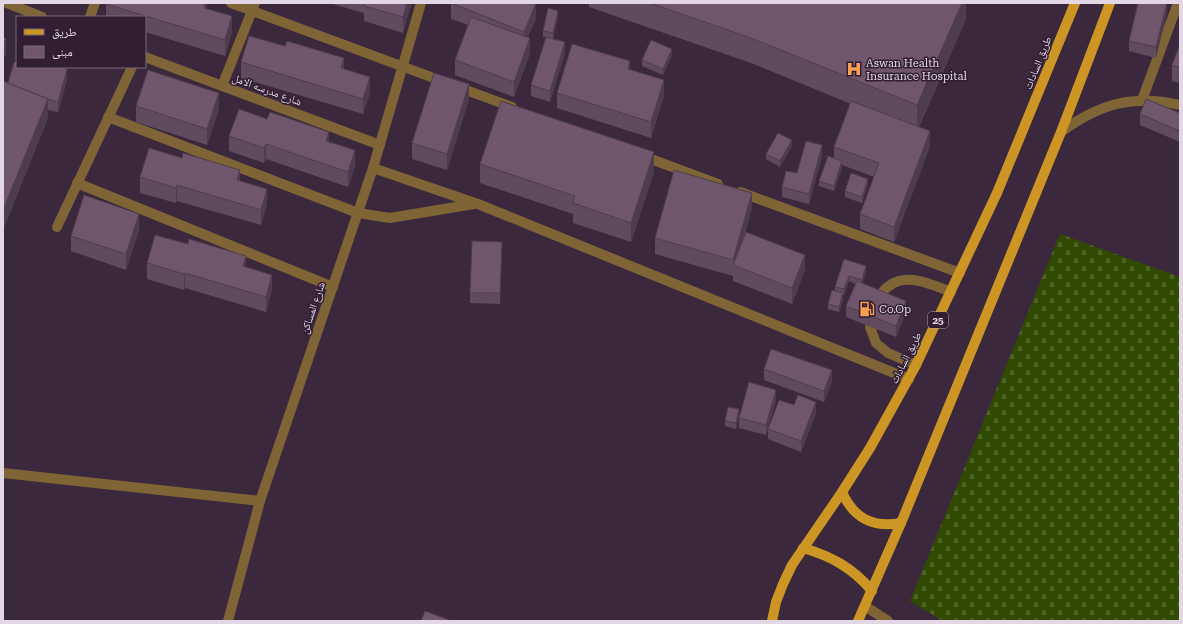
<svg xmlns="http://www.w3.org/2000/svg" width="1183" height="624" viewBox="0 0 1183 624" font-family="'Roboto Serif','Noto Naskh Arabic',serif">
	<defs>
		<pattern id="cemetery-stones" width="16" height="16" patternUnits="userSpaceOnUse"><rect width="16" height="16" fill="#304b01"/><path d="M2 7V4a2 2 0 0 1 4 0v3zM10 15v-3a2 2 0 0 1 4 0v3z" fill="#4e6426"/></pattern>
	</defs>
	<rect width="100%" height="100%" fill="#3b283d"/>
	<!-- cemetery -->
	<polygon fill="url(#cemetery-stones)" points="1060,234 1180,277 1180,621 943,621 910,601"/>
	<g fill="none" stroke-linecap="round" stroke-linejoin="round">
		<!-- minor -->
		<g stroke="#7f6436" stroke-width="10">
			<polyline points="7,3 42,17"/>
			<polyline points="231,3 512,107"/>
			<polyline points="90,17 95,3"/>
			<polyline points="145,57 380,145"/>
			<polyline points="222,86 255,3"/>
			<polyline points="1142,100 1178,3"/>
			<polyline points="108,117 358,213 390,218 474,204"/>
			<path d="M1061 132C1099 104 1133 94 1180 105"/>
			<polyline points="643,156 718,184"/>
			<polyline points="373,168 478,204 909,379"/>
			<polyline points="77,183 333,287"/>
			<polyline points="740,192 960,273"/>
			<polyline points="57,227 132,67"/>
			<path d="M876 300C880 295 884 289 889 286 907 272 933 285 951 292"/>
			<polyline points="870,327 876,343 888,353 916,365"/>
			<polyline points="3,473 260,501"/>
			<polyline points="865,606 888,621"/>
			<polyline points="228,621 260,501 373,168 421,3"/>
		</g>
		<!-- major -->
		<g stroke="#cd9624" stroke-width="10">
			<path d="M842 492C854 519 873 528 901 523"/>
			<path d="M803 548C831 556 853 568 872 591"/>
			<polyline points="772,621 776,602 783,584 792,565 842,492 870,448 916,365 997,193 1075,3"/>
			<polyline points="858,621 901,523 1061,132 1110,3"/>
		</g>
	</g>
	<!-- wall -->
	<g fill="#604a5d">
		<polygon points="207,3 207,9 232,32 225,56 145,32 145,17 106,17 106,4"/>
		<polygon points="329,3 411,3 411,5 403,33 364,21 364,13"/>
		<polygon points="451,3 536,18 528,37 530,53 514,97 455,75 455,60 468,25 451,19"/>
		<polygon points="589,3 966,3 966,19 919,127 930,146 894,242 860,229 860,214 874,177 842,165 842,167 834,191 819,186 819,181 834,159 834,147 851,104 751,63 589,7"/>
		<polygon points="1167,3 1167,12 1156,58 1129,51 1129,41"/>
		<polygon points="558,16 553,39 565,53 550,102 531,96 531,85 546,37 543,37 543,31"/>
		<polygon points="1180,44 1180,83 1172,81 1172,65"/>
		<polygon points="672,55 663,75 642,66 642,60"/>
		<polygon points="241,62 344,69 370,93 363,114 241,78"/>
		<polygon points="630,70 664,96 651,138 557,108 557,93"/>
		<polygon points="67,80 58,112 48,110 48,118 3,230 3,81 8,83"/>
		<polygon points="469,99 447,170 412,159 412,143"/>
		<polygon points="136,106 219,109 207,145 136,122"/>
		<polygon points="1180,113 1180,142 1140,125 1140,114"/>
		<polygon points="229,136 329,142 355,166 348,187 266,159 264,163 229,151"/>
		<polygon points="792,146 780,167 766,159 766,154"/>
		<polygon points="822,156 809,204 782,197 782,187 797,173"/>
		<polygon points="480,164 654,172 631,242 573,223 573,214 480,183"/>
		<polygon points="140,177 240,181 267,204 261,225 177,201 176,203 140,193"/>
		<polygon points="868,184 862,203 845,197 845,191"/>
		<polygon points="752,208 743,241 805,270 792,304 733,281 733,275 733,276 655,254 655,238"/>
		<polygon points="139,230 126,270 71,251 71,236"/>
		<polygon points="502,253 500,304 470,303 470,293"/>
		<polygon points="844,259 866,271 862,283 906,312 896,337 846,317 846,306 855,284 849,281 844,295 843,294 843,299 839,312 828,309 828,304 835,291 835,287"/>
		<polygon points="147,263 246,267 272,290 266,312 185,288 184,290 147,279"/>
		<polygon points="764,369 832,381 824,402 764,380"/>
		<polygon points="776,400 768,428 794,405 816,413 801,452 768,439 768,429 766,435 739,428 739,418"/>
		<polygon points="739,415 736,429 725,426 725,421"/>
	</g>
	<!-- shaded-wall -->
	<g fill="#4e3c4c">
		<polygon points="205,3 207,3 207,13 204,8"/>
		<polygon points="407,3 411,3 411,5 403,33 403,17"/>
		<polygon points="536,3 536,18 524,47 524,32"/>
		<polygon points="962,3 966,3 966,19 917,130 917,105"/>
		<polygon points="1167,3 1167,12 1156,58 1156,47"/>
		<polygon points="558,11 558,16 553,39 553,33"/>
		<polygon points="232,16 232,32 225,56 225,40"/>
		<polygon points="530,38 530,53 514,97 514,82"/>
		<polygon points="6,39 6,54 3,61 3,45"/>
		<polygon points="565,42 565,53 550,102 550,91"/>
		<polygon points="672,49 672,55 663,75 663,69"/>
		<polygon points="344,58 344,74 341,68"/>
		<polygon points="630,61 630,77 628,69"/>
		<polygon points="67,69 67,80 58,112 58,102"/>
		<polygon points="370,77 370,93 363,114 363,99"/>
		<polygon points="664,80 664,96 651,138 651,122"/>
		<polygon points="469,84 469,99 447,170 447,154"/>
		<polygon points="219,93 219,109 207,145 207,129"/>
		<polygon points="48,99 48,118 3,230 3,210"/>
		<polygon points="930,131 930,146 894,242 894,227"/>
		<polygon points="329,132 329,147 326,141"/>
		<polygon points="792,140 792,146 780,167 780,161"/>
		<polygon points="266,144 266,159 264,163 264,148"/>
		<polygon points="822,145 822,156 809,204 809,194"/>
		<polygon points="355,150 355,166 348,187 348,172"/>
		<polygon points="654,152 654,172 631,242 631,223"/>
		<polygon points="842,161 842,167 834,191 834,186"/>
		<polygon points="240,170 240,185 237,180"/>
		<polygon points="868,179 868,184 862,203 862,197"/>
		<polygon points="177,185 177,201 176,203 176,188"/>
		<polygon points="267,189 267,204 261,225 261,210"/>
		<polygon points="752,193 752,208 735,266 733,265 733,276 733,260"/>
		<polygon points="139,214 139,230 126,270 126,254"/>
		<polygon points="805,255 805,270 792,304 792,288"/>
		<polygon points="246,256 246,271 243,266"/>
		<polygon points="866,266 866,271 862,286 862,280"/>
		<polygon points="185,273 185,288 184,290 184,274"/>
		<polygon points="272,275 272,290 266,312 266,297"/>
		<polygon points="849,276 849,281 844,295 844,289"/>
		<polygon points="843,293 843,299 839,312 839,307"/>
		<polygon points="906,301 906,312 896,337 896,326"/>
		<polygon points="832,370 832,381 824,402 824,391"/>
		<polygon points="776,390 776,400 766,435 766,425"/>
		<polygon points="816,402 816,413 801,452 801,441"/>
		<polygon points="739,409 739,415 736,429 736,423"/>
	</g>
	<!-- building -->
	<g fill="#70566c" stroke="#4e3c4c">
		<polygon points="106,3 205,3 204,8 232,16 225,40 106,4"/>
		<polygon points="365,3 407,3 403,17 364,6"/>
		<polygon points="451,3 536,3 524,32"/>
		<polygon points="650,3 962,3 917,105 751,38"/>
		<polygon points="1138,3 1167,3 1156,47 1129,41"/>
		<polygon points="548,8 558,11 553,33 543,31"/>
		<polygon points="471,17 530,38 514,82 455,60"/>
		<polygon points="249,36 285,46 287,41 344,58 341,68 370,77 363,99 241,62"/>
		<polygon points="3,37 6,39 3,45"/>
		<polygon points="546,37 565,42 550,91 531,85"/>
		<polygon points="651,40 672,49 663,69 642,60"/>
		<polygon points="572,44 630,61 628,69 664,80 651,122 557,93"/>
		<polygon points="1180,44 1180,68 1172,65"/>
		<polygon points="14,62 17,63 17,67 59,67 67,69 58,102 48,99 8,83"/>
		<polygon points="148,70 219,93 207,129 136,106"/>
		<polygon points="434,73 469,84 447,154 412,143"/>
		<polygon points="3,81 48,99 3,210"/>
		<polygon points="1146,99 1180,113 1180,131 1140,114"/>
		<polygon points="501,101 654,152 631,223 573,203 575,196 480,164"/>
		<polygon points="851,101 930,131 894,227 860,214 879,163 834,147"/>
		<polygon points="239,109 267,119 270,112 329,132 326,141 355,150 348,172 266,144 264,148 229,136"/>
		<polygon points="778,133 792,140 780,161 766,154"/>
		<polygon points="806,141 822,145 809,194 782,187 786,171 797,173"/>
		<polygon points="149,148 182,158 183,153 240,170 237,180 267,189 261,210 177,185 176,188 140,177"/>
		<polygon points="828,156 842,161 834,186 819,181"/>
		<polygon points="674,170 752,193 733,260 655,238"/>
		<polygon points="851,173 868,179 862,197 845,191"/>
		<polygon points="84,195 139,214 126,254 71,236"/>
		<polygon points="746,232 805,255 792,288 733,265"/>
		<polygon points="155,235 188,244 189,239 246,256 243,266 272,275 266,297 185,273 184,274 147,263"/>
		<polygon points="472,241 502,242 500,293 470,293"/>
		<polygon points="844,259 866,266 862,280 849,276 844,289 835,287"/>
		<polygon points="857,281 906,301 896,326 846,306"/>
		<polygon points="832,290 843,293 839,307 828,304"/>
		<polygon points="771,349 832,370 824,391 764,369"/>
		<polygon points="749,382 776,390 766,425 739,418"/>
		<polygon points="798,395 816,402 801,441 768,429 779,400 794,405"/>
		<polygon points="728,407 739,409 736,423 725,421"/>
		<polygon points="425,611 452,621 421,621"/>
	</g>
	<!-- icons -->
	<defs>
		<g id="hospital-bare" transform="scale(1.2)"><path d="M-5-5h3v3.5h4V-5h3V5h-3V1.5h-4V5h-3Z" fill="#fc9e52" stroke="#311e33" stroke-width="2.5" paint-order="stroke"/></g>
		<g id="fuel-bare" transform="scale(1.2)"><path d="M-5.5-6h7V0h2V4h1.3V-2.5L3-4.5l.8-.8L6-3V5H2.5V1h-1V6h-7ZM-4.2-4.7v3.2H.2V-4.7Z" fill="#fc9e52" stroke="#311e33" stroke-width="2.5" paint-order="stroke"/></g>
	</defs>
	<g fill-rule="evenodd">
		<use href="#hospital-bare" x="854" y="69"/>
		<use href="#fuel-bare" x="867" y="309"/>
	</g>
	<g text-anchor="middle" dominant-baseline="central" stroke-width="3" stroke-linejoin="round" paint-order="stroke">
		<!-- shield labels -->
		<rect fill="#311e33" stroke="#aea0b0" stroke-width="1" x="928" y="312" width="20" height="16" rx="3"/>
		<g font-size="10" font-weight="bold" fill="#e3d7e5">
			<text x="938" y="320">25</text>
		</g>
		<!-- poi labels -->
		<g font-size="11" fill="#e3d7e5" stroke="#311e33" text-anchor="start">
			<text x="866" y="63">Aswan Health<tspan x="866" dy="13">Insurance Hospital</tspan></text>
			<text x="879" y="309">Co.Op</text>
		</g>
		<!-- street labels -->
		<g font-size="11" fill="#e3d7e5" stroke="#311e33">
			<text transform="translate(1038 63) rotate(-68)">طريق السادات</text>
			<text transform="translate(267 90) rotate(20)">شارع مدرسه الامل</text>
			<text transform="translate(313 308) rotate(-71)">شارع المساكن</text>
			<text transform="translate(906 358) rotate(-63)">طريق السادات</text>
		</g>
	</g>
	<!-- border -->
	<rect width="1183" height="624" fill="none" stroke="#e3d7e5" stroke-width="8"/>
	<!-- legend -->
	<rect x="16" y="16" width="130" height="52" fill="#311e33" stroke="#78687a"/>
	<rect x="24" y="29" width="20" height="6" fill="#cd9624" stroke="#78687a"/>
	<text x="52" y="36" font-size="12" fill="#e3d7e5">طريق</text>
	<rect x="24" y="46" width="20" height="12" fill="#70566c" stroke="#78687a"/>
	<text x="52" y="56" font-size="12" fill="#e3d7e5">مبنى</text>
</svg>
